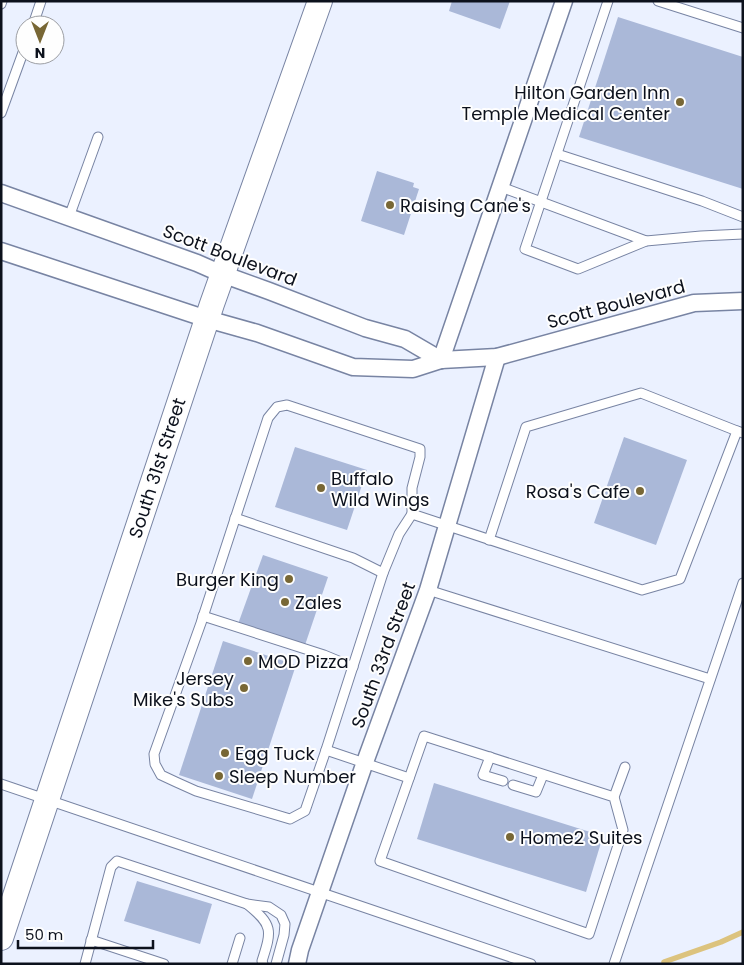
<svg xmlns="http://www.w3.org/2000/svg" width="744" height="965" viewBox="0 0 744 965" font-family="Poppins,sans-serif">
	<rect width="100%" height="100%" fill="#ebf1ff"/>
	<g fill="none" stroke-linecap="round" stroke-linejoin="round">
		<!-- stream -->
		<polyline stroke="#dcc37e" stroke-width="5.5" points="664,962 721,942 743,932"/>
	</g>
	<!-- building -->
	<g fill="#aab8d8">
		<polygon points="452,1 510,1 500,29 449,11"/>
		<polygon points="618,17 743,57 743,189 579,137"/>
		<polygon points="377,171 414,183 413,187 419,189 404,235 361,221"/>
		<polygon points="624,437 687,460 656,545 594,523"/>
		<polygon points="295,447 367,470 347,530 275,507"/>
		<polygon points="263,555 328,577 305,645 238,624"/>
		<polygon points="223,641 296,665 252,799 179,775"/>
		<polygon points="434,783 603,836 586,892 417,839"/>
		<polygon points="137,881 212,904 200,944 124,921"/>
	</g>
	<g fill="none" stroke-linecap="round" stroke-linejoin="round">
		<!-- lane casing -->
		<g stroke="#7884a3" stroke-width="11">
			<g id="lane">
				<polyline points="608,1 525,249 578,269 646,241 701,236 743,234"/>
				<polyline points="658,1 743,28"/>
				<polyline points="1,4 2,1"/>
				<polyline points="33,25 41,1"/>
				<polyline points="1,113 25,47"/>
				<polyline points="557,154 702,201 743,217"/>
				<polyline points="501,187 646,241"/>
				<polyline points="69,217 98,137"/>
				<polyline points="235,518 353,558 383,573"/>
				<polyline points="489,540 526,427 641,393 737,431"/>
				<polyline points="428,590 710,679"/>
				<polyline points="203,616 324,655 353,667"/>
				<polygon points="424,736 614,797 623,830 589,934 380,861"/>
				<polyline points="326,750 383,573 399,534 412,514"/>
				<polyline points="490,757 483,775 503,781"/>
				<polyline points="409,778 326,750 305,811 290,819 196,791 176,782 161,775 155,764 154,754 201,623 268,418 277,407 287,405 420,449 420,457 412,488 412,514 642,590 680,579 737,431 743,433"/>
				<polyline points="1,784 531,964"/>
				<polyline points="513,785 536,792 543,775"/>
				<polyline points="614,797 625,767"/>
				<path d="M247 904C273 925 272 930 262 961L263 964"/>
				<polyline points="91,940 164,964"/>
				<polyline points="85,964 111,867 117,861 247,904 269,907 281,915 285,924 284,935 276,964"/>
				<polyline points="232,964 240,938"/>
				<polyline points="614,964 743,583"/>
			</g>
		</g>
		<!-- street casing -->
		<g stroke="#7884a3" stroke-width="19">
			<g id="street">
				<polyline points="1,193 197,263 222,274 269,291 365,328 405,339 441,360"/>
				<polyline points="1,251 207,319 257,333 353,367 413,369 441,360 497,357 694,303 743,301"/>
				<polyline points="441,360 564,1"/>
				<polyline points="297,964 300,950 365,762 428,590 497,357"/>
			</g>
		</g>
		<!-- secondary casing -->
		<g stroke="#7884a3" stroke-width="26">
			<polyline id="secondary" points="1,938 212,304 320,1"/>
		</g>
		<!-- lane -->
		<use href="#lane" stroke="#fff" stroke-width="9"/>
		<!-- street -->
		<use href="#street" stroke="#fff" stroke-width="16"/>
		<!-- secondary -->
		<use href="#secondary" stroke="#fff" stroke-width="24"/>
	</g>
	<!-- markers -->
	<g fill="#786735" stroke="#fefefe" stroke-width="2">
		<circle cx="680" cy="102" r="5"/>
		<circle cx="390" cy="205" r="5"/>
		<circle cx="321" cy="488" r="5"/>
		<circle cx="640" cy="491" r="5"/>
		<circle cx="289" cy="579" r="5"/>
		<circle cx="285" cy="602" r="5"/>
		<circle cx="248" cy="661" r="5"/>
		<circle cx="244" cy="688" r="5"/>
		<circle cx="225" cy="753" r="5"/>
		<circle cx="219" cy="776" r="5"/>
		<circle cx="510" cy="837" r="5"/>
	</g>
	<g text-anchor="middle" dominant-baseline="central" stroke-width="4" stroke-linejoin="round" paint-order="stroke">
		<!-- poi labels -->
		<g font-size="18" fill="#0c111c" stroke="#fefefe" text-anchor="start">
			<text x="670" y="92" text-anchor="end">Hilton Garden Inn<tspan x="670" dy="21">Temple Medical Center</tspan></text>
			<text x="400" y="205">Raising Cane's</text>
			<text x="331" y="478">Buffalo<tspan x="331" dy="21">Wild Wings</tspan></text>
			<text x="630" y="491" text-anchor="end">Rosa's Cafe</text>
			<text x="279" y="579" text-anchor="end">Burger King</text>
			<text x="295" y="602">Zales</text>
			<text x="258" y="661">MOD Pizza</text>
			<text x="234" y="678" text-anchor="end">Jersey<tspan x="234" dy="21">Mike's Subs</tspan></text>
			<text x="235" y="753">Egg Tuck</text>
			<text x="229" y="776">Sleep Number</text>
			<text x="520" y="837">Home2 Suites</text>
		</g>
		<!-- street labels -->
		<g font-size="18" fill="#0c111c" stroke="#fefefe">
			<text transform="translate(230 255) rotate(21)">Scott Boulevard</text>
			<text transform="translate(616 304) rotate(-15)">Scott Boulevard</text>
			<text transform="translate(157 468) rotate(-72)">South 31st Street</text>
			<text transform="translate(383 655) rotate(-70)">South 33rd Street</text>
		</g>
	</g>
	<!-- border -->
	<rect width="744" height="965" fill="none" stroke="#0c111c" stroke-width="5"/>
	<!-- north arrow -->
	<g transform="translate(40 40) rotate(180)"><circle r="24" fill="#fefefe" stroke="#9d9fa4"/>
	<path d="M0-4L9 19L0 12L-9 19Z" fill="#786735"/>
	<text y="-8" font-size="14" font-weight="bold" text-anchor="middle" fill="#0c111c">N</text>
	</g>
	<!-- scale -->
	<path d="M18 940v8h135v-8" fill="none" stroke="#0c111c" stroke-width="2.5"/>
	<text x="25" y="940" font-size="15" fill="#0c111c" stroke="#fefefe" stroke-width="4" paint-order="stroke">50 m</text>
</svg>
